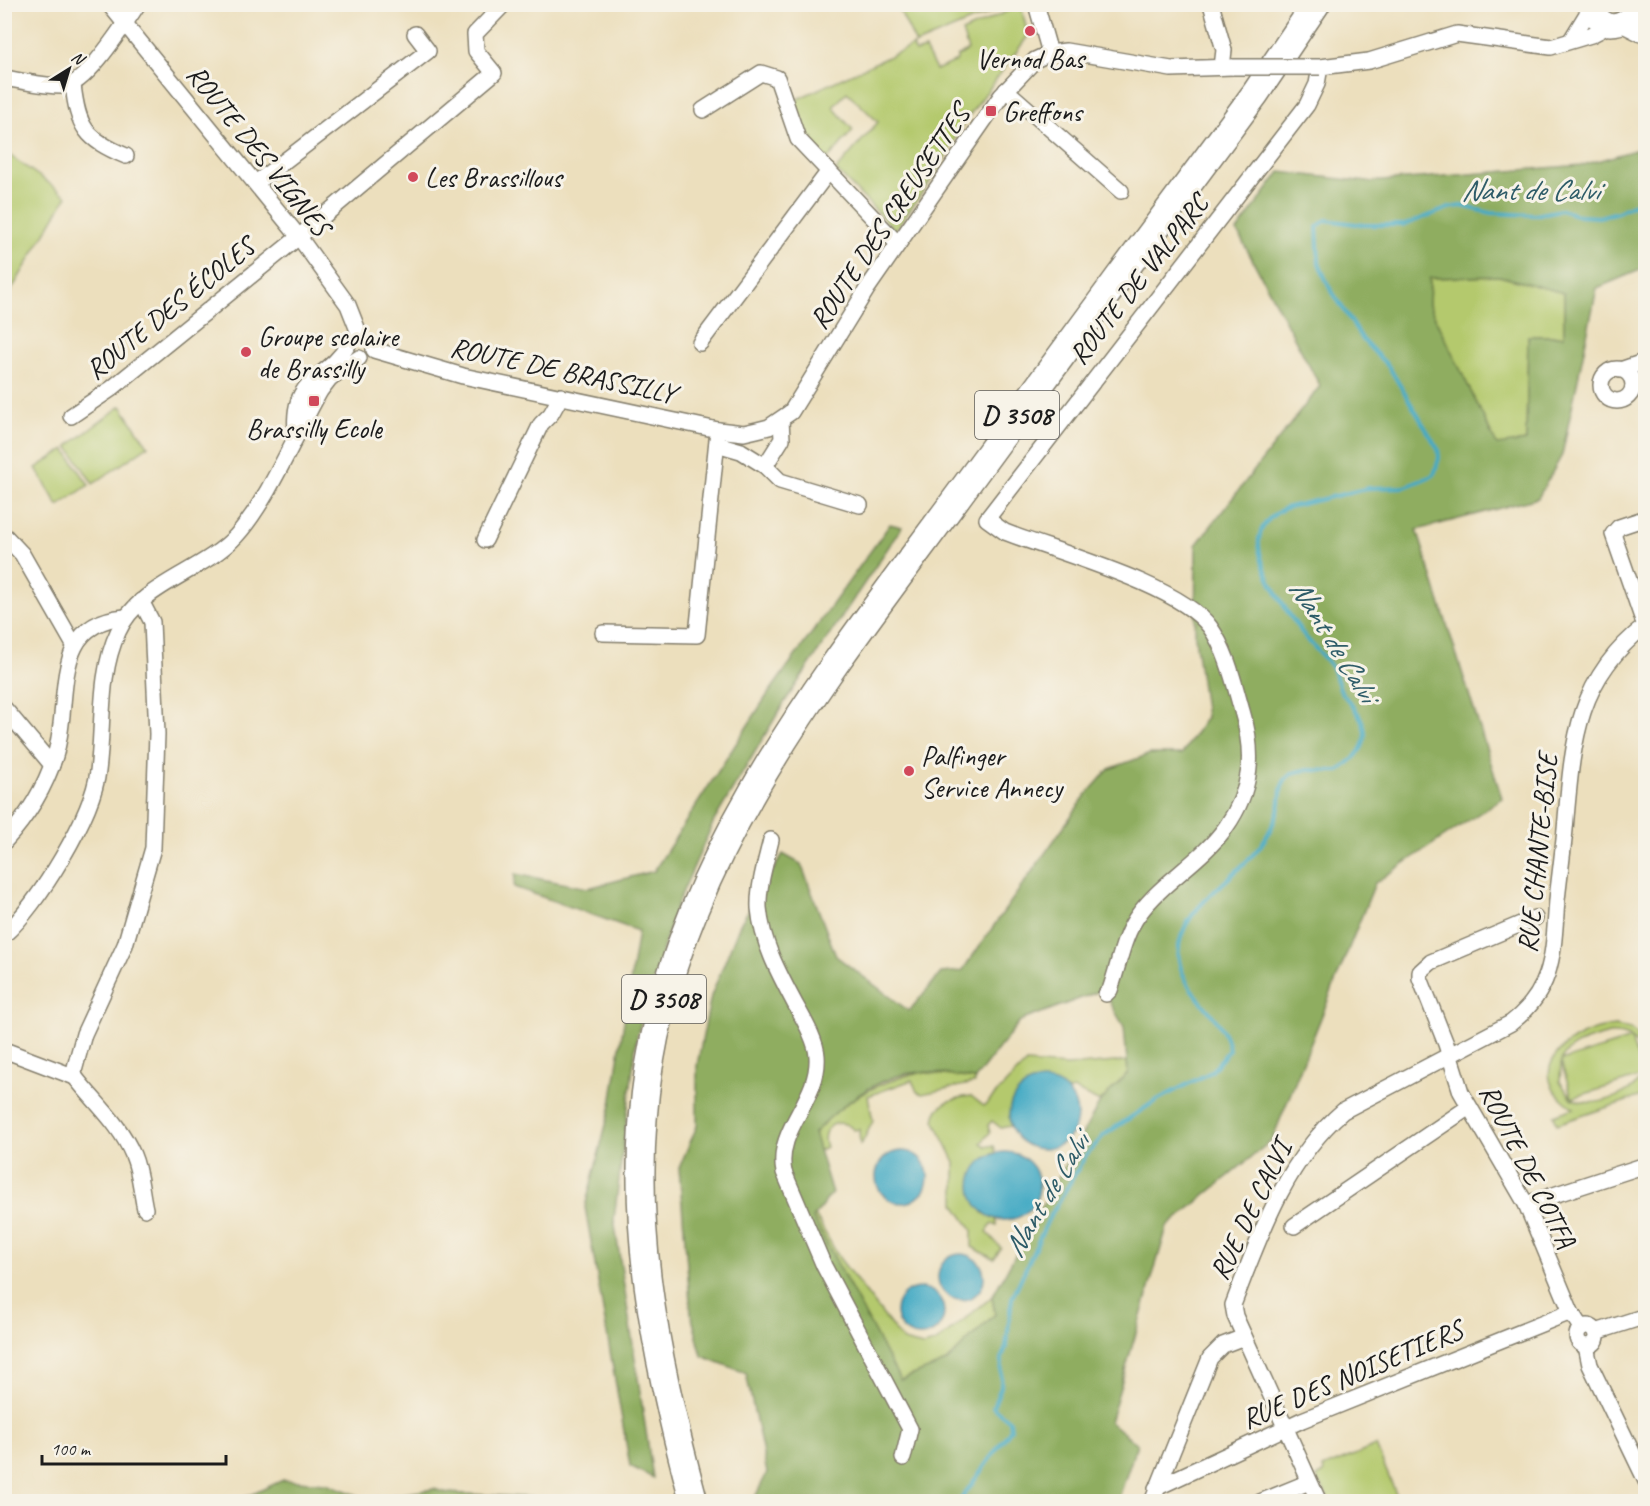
<svg xmlns="http://www.w3.org/2000/svg" width="1650" height="1506" viewBox="0 0 1650 1506" font-family="Caveat,sans-serif">
	<rect width="100%" height="100%" fill="#f7f3e8"/>
	<filter id="ink" filterUnits="userSpaceOnUse"><feTurbulence type="fractalNoise" baseFrequency=".0167" numOctaves="2"/><feDisplacementMap in="SourceGraphic" scale="12" xChannelSelector="R" yChannelSelector="G"/><feConvolveMatrix kernelMatrix="1 2 1 2 8 2 1 2 1" color-interpolation-filters="sRGB"/></filter>
	<filter id="wash" filterUnits="userSpaceOnUse"><feTurbulence type="fractalNoise" baseFrequency=".008" numOctaves="4" result="noise"/><feDisplacementMap in="SourceGraphic" scale="24" xChannelSelector="R" yChannelSelector="G"/><feGaussianBlur stdDeviation="1.35" result="paint"/><feColorMatrix in="noise" values="0 0 0 0 0 0 0 0 0 0 0 0 0 0 0 0 0 1.4 0 .05"/><feComposite in="paint" operator="in"/></filter>
	<g filter="url(#wash)">
		<rect width="100%" height="100%" fill="#ecdfbd"/>
		<!-- green -->
		<g fill="#b4c96d" stroke="#687244" stroke-width="1.5" fill-rule="evenodd">
			<polygon points="897,5 1009,5 916,44 913,47 916,52 925,49 936,70 957,61 957,57 968,50 962,32 1021,5 1028,36 966,120 935,175 895,230 836,170 878,122 847,92 833,107 853,130 830,157 824,158 804,139 793,101 916,44"/>
			<polygon points="5,152 67,196 5,301"/>
			<polygon points="1499,276 1564,293 1564,336 1528,336 1526,441 1497,446 1429,305 1430,278"/>
			<polygon points="121,406 148,446 93,484 68,446"/>
			<polygon points="65,449 89,485 58,506 36,468"/>
			<path d="M1615 1026 1630 1029 1645 1041V1095L1557 1124 1554 1115 1574 1108C1517 1071 1570 1030 1615 1026ZM1609 1034C1633 1032 1650 1051 1643 1075L1631 1039 1561 1061C1569 1043 1591 1040 1609 1034ZM1561 1062 1572 1097V1098L1560 1082ZM1643 1076C1632 1095 1592 1110 1572 1098Z"/>
			<path d="M1127 1061 1128 1073 1100 1102 1073 1089 1068 1091C1054 1082 1045 1080 1030 1084L1009 1115 1011 1126 1001 1128 992 1121 988 1125 990 1133 981 1143 986 1146H994L996 1153 990 1155 983 1213 996 1219 997 1225 992 1224 987 1232 1001 1248 994 1259 972 1247V1230L955 1205V1162L934 1120C937 1101 955 1098 971 1096L984 1106 1026 1063 1067 1066Z"/>
			<path d="M920 1072 975 1079V1083L922 1094 917 1092 912 1080 868 1096 873 1121 862 1143 860 1145 859 1129 854 1130C840 1115 818 1127 826 1147L819 1151 814 1133C846 1099 875 1083 920 1072Z"/>
			<polygon points="815,1215 840,1259 903,1341 923,1346 935,1343 992,1297 995,1314 946,1362 900,1381 813,1218"/>
			<polygon points="1376,1446 1399,1501 1329,1501 1317,1477 1324,1473 1323,1468"/>
		</g>
		<!-- forest -->
		<g fill="#8fad60" stroke="#56643e" stroke-width="1.5" fill-rule="evenodd">
			<path d="M1645 147V268L1597 288 1562 455 1538 498 1417 530 1502 798 1375 883 1272 1140 1167 1227 1110 1422 1137 1444 1118 1501H753L767 1473 746 1373 702 1356 691 1314 679 1168 697 1126V1065L711 996 740 924 783 854 801 864 836 956 909 1011 941 973 962 971 1086 795 1109 769 1150 754H1182L1206 717 1195 637 1196 545 1320 386 1237 231 1280 172 1368 182 1583 165ZM1499 276 1564 293V336H1528L1526 441 1497 445 1429 305 1430 278ZM1103 990 1124 1027 1128 1073 1100 1102 992 1297 995 1314 946 1362 900 1380 813 1218 832 1193 814 1133C841 1105 879 1074 920 1072 937 1071 958 1077 975 1079L1020 1021Z"/>
			<polygon points="890,524 902,527 784,703 714,821 675,909 637,1036 614,1219 653,1478 630,1466 585,1207 611,1105 638,931 514,887 515,874 588,888 654,871 768,694"/>
			<polygon points="283,1480 326,1483 367,1499 434,1489 448,1493 595,1501 237,1501"/>
		</g>
		<!-- water -->
		<g fill="#44aac4" stroke="#306370" stroke-width="1.5">
			<circle cx="1043" cy="1115" r="34"/>
			<circle cx="902" cy="1177" r="26"/>
			<circle cx="1005" cy="1186" r="34"/>
			<circle cx="961" cy="1277" r="23"/>
			<circle cx="920" cy="1312" r="24"/>
		</g>
		<g fill="none" stroke-linecap="round" stroke-linejoin="round">
			<!-- stream -->
			<path stroke="#44aac4" stroke-width="4" d="M959 1502 1011 1429 1010 1421 993 1407 1001 1387 1002 1357 1006 1347 1012 1298 1048 1220 1085 1157 1104 1135 1157 1100 1211 1072 1229 1050C1225 1015 1185 998 1179 960 1172 911 1236 880 1261 845 1269 834 1275 821 1279 808 1282 796 1278 784 1290 775 1302 766 1325 772 1339 771 1351 761 1364 752 1365 735 1365 716 1350 705 1341 691 1337 683 1336 673 1330 665 1322 654 1311 645 1303 634 1288 614 1256 565 1259 539 1261 524 1273 514 1285 508L1369 488 1405 487 1434 475 1439 458 1438 449 1389 367 1363 340 1328 285 1319 263 1317 227 1326 220 1364 225H1404L1449 208 1461 206 1491 213 1535 215 1561 210 1580 216 1599 217 1618 212 1646 198"/>
		</g>
	</g>
	<g filter="url(#ink)">
		<g fill="none" stroke-linecap="round" stroke-linejoin="round">
			<!-- street casing -->
			<g stroke="#847e6c" stroke-width="18">
				<g id="street">
					<polyline points="109,4 299,237 348,305 359,333"/>
					<polyline points="1036,4 1050,53"/>
					<polyline points="1211,4 1224,50 1222,67"/>
					<polyline points="1571,40 1590,9"/>
					<path d="M4 78C24 81 45 87 65 86 86 85 125 23 138 4"/>
					<path d="M73 85C78 127 85 139 126 156"/>
					<polyline points="1006,90 1121,191"/>
					<polyline points="703,110 761,73 777,78 798,139 898,244"/>
					<polyline points="256,183 428,51 415,34"/>
					<polyline points="700,343 829,171"/>
					<polyline points="374,350 463,376 718,430 744,433 757,430 769,427 791,412 867,289 1001,96 1035,60 1050,53 1066,51 1171,69 1233,67"/>
					<circle cx="1617" cy="385" r="16"/>
					<polyline points="1620,370 1646,361"/>
					<polyline points="71,416 111,389 295,240 494,73 476,51 475,34 504,4"/>
					<path d="M296 432C291 376 326 382 348 345"/>
					<polyline points="717,444 741,451 765,466 780,481 860,505"/>
					<polyline points="765,466 782,439 781,420"/>
					<polyline points="4,535 22,554 74,645"/>
					<polyline points="485,540 541,424 551,414 561,396"/>
					<path d="M141 601 152 622 157 734 153 848 125 945 84 1034 74 1071 75 1077C95 1103 120 1124 133 1155 140 1171 141 1191 145 1209"/>
					<polyline points="603,633 697,635 718,430"/>
					<polyline points="4,708 52,765"/>
					<path d="M771 840C766 861 758 886 759 908 762 942 778 972 794 1002 802 1017 816 1039 817 1056 820 1100 775 1129 784 1172L824 1266 910 1429 903 1458"/>
					<path d="M4 842C27 817 45 788 55 756 72 702 48 623 125 617"/>
					<polyline points="1535,918 1431,962 1420,972 1420,978 1446,1044 1461,1092 1526,1204 1571,1312 1581,1328"/>
					<path d="M4 935C38 905 93 815 98 771 104 725 98 675 118 632 139 584 202 573 236 536 268 501 296 433 320 391L330 378 359 358"/>
					<path d="M1106 994 1110 990C1119 965 1123 935 1139 914 1163 881 1202 861 1226 827 1252 790 1255 754 1242 711 1234 683 1227 651 1210 627 1180 585 1056 552 1005 532L987 519 1307 105 1317 84 1320 67 1369 61 1457 34 1551 47 1591 35 1610 25"/>
					<polyline points="4,1050 75,1077"/>
					<polyline points="1526,1204 1646,1165"/>
					<polyline points="1294,1226 1469,1107"/>
					<circle cx="1587" cy="1336" r="10"/>
					<polyline points="1596,1332 1646,1316"/>
					<polyline points="1586,1346 1590,1365 1646,1481"/>
					<polyline points="1156,1488 1302,1420 1571,1312"/>
					<polyline points="1152,1502 1210,1358 1223,1345 1244,1337"/>
					<polyline points="1260,1502 1309,1482"/>
					<path d="M1319 1502 1235 1316 1233 1305C1260 1235 1285 1161 1343 1111L1511 1023C1555 989 1553 951 1557 900 1560 872 1564 845 1566 818 1573 739 1578 678 1645 626L1613 534 1619 527 1646 518"/>
				</g>
			</g>
			<!-- secondary casing -->
			<g stroke="#847e6c" stroke-width="24">
				<g id="secondary">
					<path d="M1590 4 1595 17 1610 25C1623 25 1633 18 1635 4"/>
					<polyline points="1624,22 1646,33"/>
				</g>
			</g>
			<!-- highway casing -->
			<g stroke="#847e6c" stroke-width="30">
				<path id="highway" d="M694 1502C655 1358 626 1215 649 1067 685 844 835 664 964 488 1061 356 1157 225 1255 94L1316 4"/>
			</g>
			<!-- street -->
			<use href="#street" stroke="#fff" stroke-width="15"/>
			<!-- secondary -->
			<use href="#secondary" stroke="#fff" stroke-width="21"/>
			<!-- highway -->
			<use href="#highway" stroke="#fff" stroke-width="27"/>
			<!-- street-bridge casing -->
			<g stroke="#847e6c" stroke-width="18" stroke-linecap="butt">
				<polyline id="street-bridge" points="1233,67 1320,67"/>
			</g>
			<!-- street-bridge -->
			<use href="#street-bridge" stroke="#fff" stroke-width="15"/>
		</g>
	</g>
	<!-- markers -->
	<g fill="#d1495b" stroke="#f7f3e8" stroke-width="2">
		<circle cx="1030" cy="31" r="6"/>
		<rect x="985" y="105" width="12" height="12" rx="3"/>
		<circle cx="413" cy="177" r="6"/>
		<circle cx="246" cy="352" r="6"/>
		<rect x="308" y="395" width="12" height="12" rx="3"/>
		<circle cx="909" cy="771" r="6"/>
	</g>
	<g text-anchor="middle" dominant-baseline="central" stroke-width="6" stroke-linejoin="round" paint-order="stroke">
		<!-- shield labels -->
		<g fill="#f7f3e8" stroke="#5e5c59" stroke-width="1.5">
			<rect x="975" y="391" width="84" height="48" rx="4.5"/>
			<rect x="622" y="975" width="84" height="48" rx="4.5"/>
		</g>
		<g font-size="27" font-weight="bold" fill="#1c1c1c">
			<text x="1017" y="415">D 3508</text>
			<text x="664" y="999">D 3508</text>
		</g>
		<!-- poi labels -->
		<g font-size="28" fill="#1c1c1c" stroke="#f7f3e8" text-anchor="start">
			<text x="1030" y="58" text-anchor="middle">Vernod Bas</text>
			<text x="1003" y="111">Greffons</text>
			<text x="425" y="177">Les Brassillous</text>
			<text x="258" y="336">Groupe scolaire<tspan x="258" dy="32">de Brassilly</tspan></text>
			<text x="314" y="428" text-anchor="middle">Brassilly Ecole</text>
			<text x="921" y="755">Palfinger<tspan x="921" dy="32">Service Annecy</tspan></text>
		</g>
		<!-- street labels -->
		<g font-size="28" fill="#1c1c1c" stroke="#f7f3e8">
			<text transform="translate(259 150) rotate(51)">ROUTE DES VIGNES</text>
			<text transform="translate(889 217) rotate(-56)">ROUTE DES CREUSETTES</text>
			<text transform="translate(1138 279) rotate(-52)">ROUTE DE VALPARC</text>
			<text transform="translate(170 308) rotate(-39)">ROUTE DES ÉCOLES</text>
			<text transform="translate(563 370) rotate(12)">ROUTE DE BRASSILLY</text>
			<text transform="translate(1537 853) rotate(-84)">RUE CHANTE-BISE</text>
			<text transform="translate(1528 1166) rotate(63)">ROUTE DE COTFA</text>
			<text transform="translate(1250 1210) rotate(-64)">RUE DE CALVI</text>
			<text transform="translate(1352 1374) rotate(-23)">RUE DES NOISETIERS</text>
		</g>
		<!-- water labels -->
		<g font-size="30" font-style="italic" fill="#2e5c68" stroke="#f7f3e8">
			<text x="1530" y="190">Nant de Calvi</text>
			<text transform="translate(1334 640) rotate(58)">Nant de Calvi</text>
			<text transform="translate(1046 1195) rotate(-59)">Nant de Calvi</text>
		</g>
	</g>
	<!-- margin -->
	<rect width="1650" height="1506" fill="none" stroke="#f7f3e8" stroke-width="24"/>
	<!-- north arrow -->
	<g transform="translate(69 69) rotate(37)" stroke="#f7f3e8" stroke-width="4.5" paint-order="stroke">
	<path d="M0-4.5L10 22L0 15L-10 22Z" fill="#1c1c1c"/>
	<text y="-9" font-size="16" font-weight="bold" text-anchor="middle" fill="#1c1c1c">N</text>
	</g>
	<!-- scale -->
	<path d="M42 1455v9h184v-9" fill="none" stroke="#1c1c1c" stroke-width="3"/>
	<text x="51" y="1455" font-size="18" fill="#1c1c1c" stroke="#f7f3e8" stroke-width="4.5" paint-order="stroke">100 m</text>
</svg>
